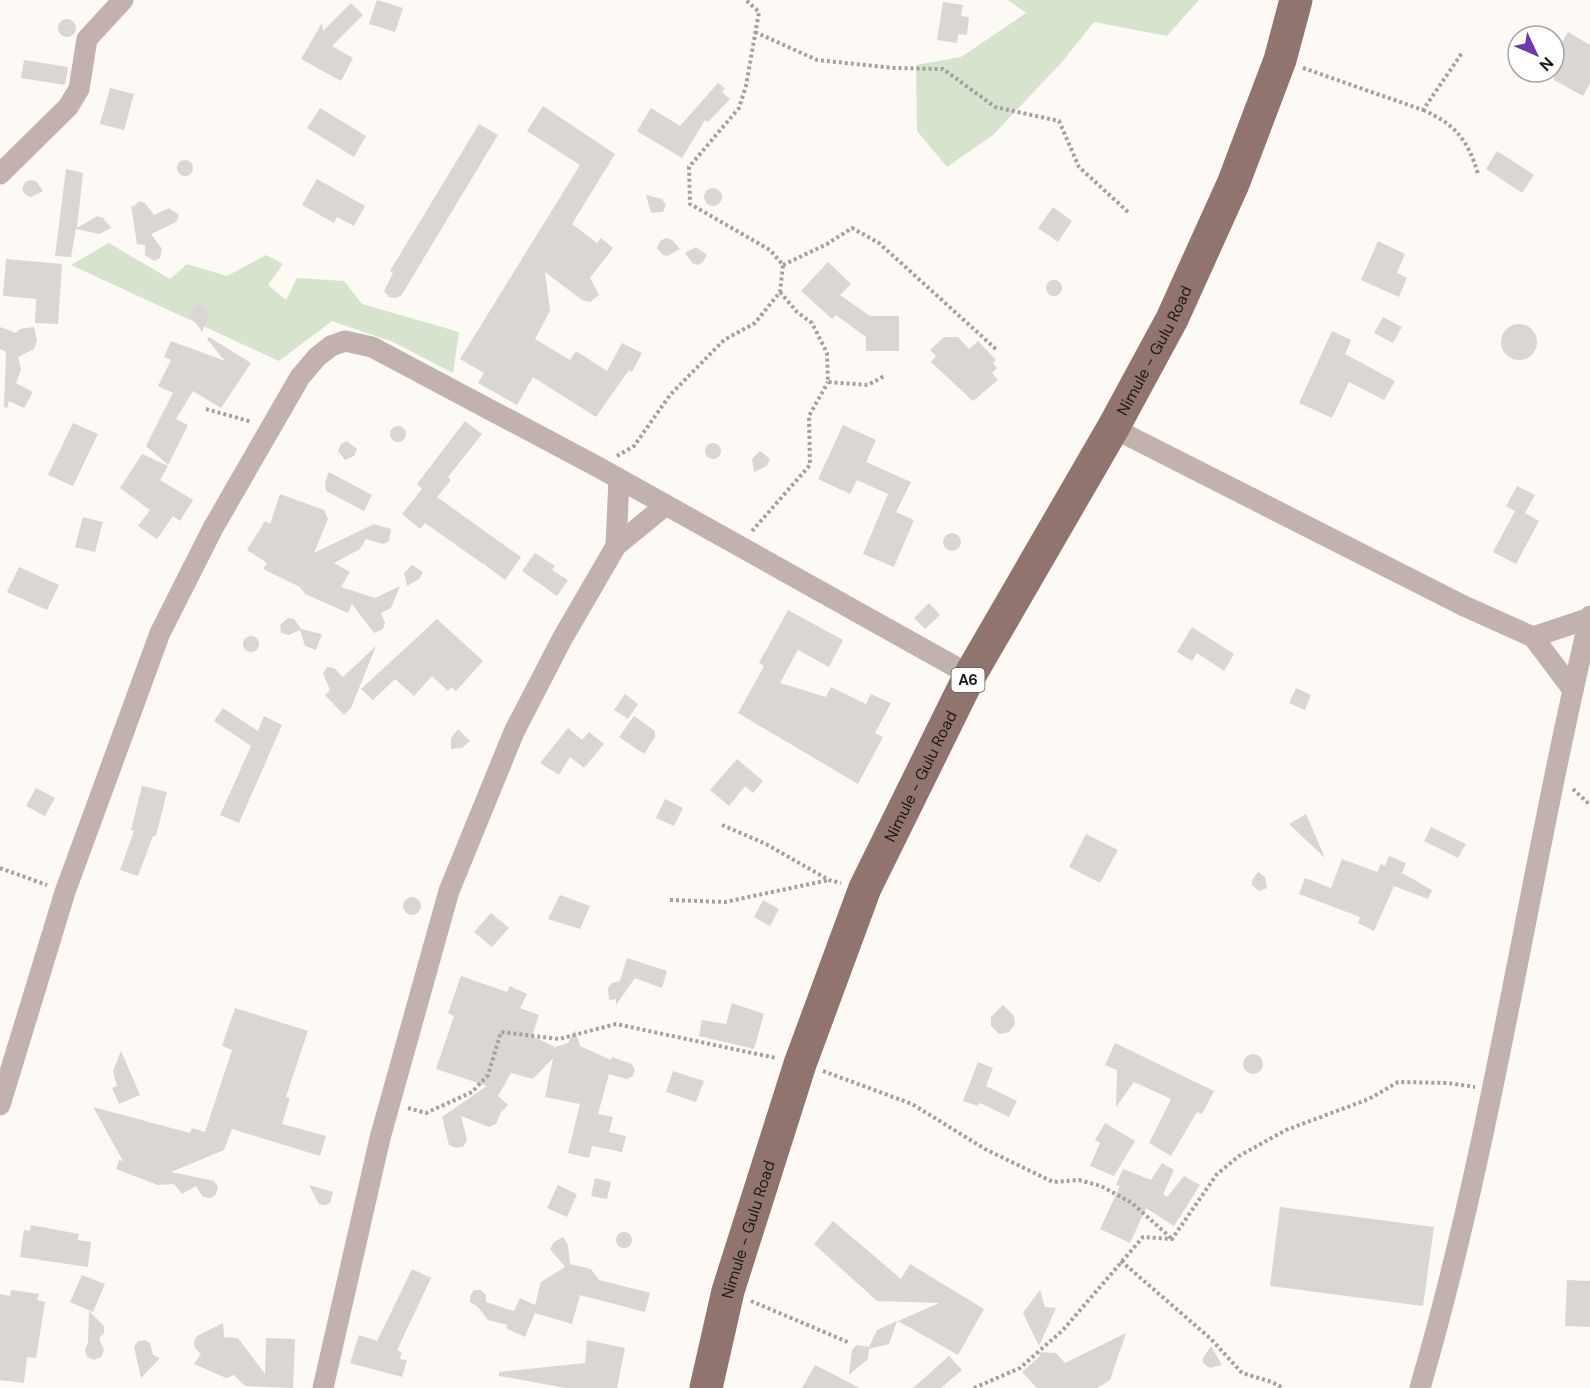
<svg xmlns="http://www.w3.org/2000/svg" width="1590" height="1388" viewBox="0 0 1590 1388" font-family="'DM Sans',sans-serif">
	<rect width="100%" height="100%" fill="#fdfaf6"/>
	<!-- green -->
	<g fill="#d6e4cd">
		<polygon points="1008,0 1199,0 1167,36 1094,22 1062,62 993,135 947,167 917,131 916,65 961,57 1026,13"/>
		<polygon points="109,243 170,279 187,264 227,276 266,255 283,264 268,285 286,300 297,278 344,281 362,304 459,332 453,373 393,342 332,321 279,361 71,265"/>
	</g>
	<!-- building -->
	<g fill="#dbd5d4">
		<polygon points="377,0 403,8 395,32 369,24"/>
		<polygon points="943,2 963,5 961,16 969,17 967,35 958,34 957,43 937,40"/>
		<polygon points="351,3 363,15 332,46 353,58 341,81 301,59 322,23 323,31"/>
		<circle cx="67" cy="28" r="9"/>
		<polygon points="1568,32 1590,45 1590,83 1583,96 1554,80 1554,56"/>
		<polygon points="24,60 68,67 65,85 21,78"/>
		<polygon points="718,83 725,88 722,92 730,99 708,122 705,120 682,158 637,131 651,108 680,126"/>
		<polygon points="110,88 134,94 124,130 100,124"/>
		<polygon points="543,106 615,154 572,224 597,243 601,238 613,248 590,278 599,295 590,302 582,300 545,272 550,311 535,339 570,360 576,351 607,371 622,343 642,353 632,372 629,370 596,417 533,377 517,405 478,383 484,373 460,359 580,165 527,131"/>
		<polygon points="320,108 366,136 354,157 307,128"/>
		<polygon points="479,124 498,135 401,296 395,298 389,297 384,291 393,273 390,271"/>
		<polygon points="1497,151 1534,175 1522,193 1486,169"/>
		<circle cx="185" cy="168" r="8"/>
		<polygon points="66,169 83,173 77,228 97,216 103,218 111,228 99,234 76,229 71,257 55,256"/>
		<polygon points="317,179 365,206 354,226 337,217 334,223 302,205"/>
		<polygon points="30,180 36,181 43,191 31,197 26,195 22,190 25,182"/>
		<circle cx="713" cy="197" r="9"/>
		<polygon points="646,195 662,199 666,205 663,212 651,213"/>
		<polygon points="139,201 145,203 154,215 169,208 179,215 176,222 151,234 162,249 160,258 154,261 145,255 145,245 137,244 131,205 133,207"/>
		<polygon points="1053,207 1072,221 1058,242 1038,228"/>
		<polygon points="666,238 672,240 680,249 667,256 662,254 657,248 660,241"/>
		<polygon points="1378,241 1405,254 1397,273 1407,278 1399,297 1361,280"/>
		<polygon points="696,247 707,255 703,262 697,265 692,263 685,253"/>
		<polygon points="6,259 62,264 58,324 35,323 36,299 3,296"/>
		<polygon points="828,262 851,284 840,295 870,316 899,316 899,351 866,351 866,337 836,315 832,319 801,291"/>
		<circle cx="1054" cy="288" r="8"/>
		<polygon points="199,304 205,306 209,315 202,332 189,313 192,308"/>
		<polygon points="1383,317 1402,327 1393,343 1374,333"/>
		<circle cx="1519" cy="342" r="18"/>
		<polygon points="0,327 16,333 20,329 34,327 37,341 34,349 18,357 21,370 16,383 33,392 24,408 9,401 7,408 4,407 6,352 0,349"/>
		<polygon points="1332,331 1351,340 1345,354 1395,381 1384,400 1349,382 1332,418 1299,403"/>
		<polygon points="209,337 251,363 221,408 193,391 176,419 188,425 168,465 146,446 173,393 158,386 171,360 164,357 171,341 225,361 207,339"/>
		<polygon points="944,337 958,337 969,349 978,341 996,360 993,363 997,368 992,373 998,380 973,401 931,362 936,356 930,350"/>
		<polygon points="465,421 482,434 448,477 451,480 437,497 521,557 505,580 484,564 486,562 483,564 425,523 420,529 402,514 422,489 417,484"/>
		<polygon points="73,423 98,434 73,486 48,475"/>
		<polygon points="843,425 876,440 866,462 911,482 896,512 914,520 894,567 863,554 888,494 857,480 850,494 818,479"/>
		<circle cx="398" cy="434" r="8"/>
		<polygon points="347,441 357,449 354,456 345,460 338,451 341,444"/>
		<circle cx="713" cy="451" r="8"/>
		<polygon points="760,451 770,459 767,466 754,472 752,459"/>
		<polygon points="142,454 168,466 160,480 193,500 180,521 173,516 157,539 138,526 150,510 120,488"/>
		<polygon points="329,472 372,495 364,511 326,491 325,482"/>
		<polygon points="1517,486 1535,495 1525,513 1539,521 1516,564 1493,552 1515,511 1506,506"/>
		<polygon points="280,494 324,510 328,519 314,553 374,524 391,529 389,541 383,544 366,539 360,549 334,563 350,572 341,587 375,598 400,586 391,608 381,613 385,623 383,629 374,633 352,604 348,613 305,594 300,587 263,569 267,563 247,550 265,521 270,524"/>
		<polygon points="83,517 103,522 95,552 75,547"/>
		<circle cx="952" cy="542" r="9"/>
		<polygon points="535,553 555,566 552,570 568,580 557,596 522,571"/>
		<polygon points="412,565 423,572 419,579 407,586 404,573"/>
		<polygon points="19,567 59,585 47,610 7,592"/>
		<polygon points="929,603 940,615 925,629 914,618"/>
		<polygon points="788,610 843,640 829,667 798,650 780,683 826,697 831,687 866,704 871,694 891,703 875,733 883,737 858,784 738,713 764,666 759,663"/>
		<polygon points="288,618 294,619 301,629 322,634 316,650 305,646 300,630 289,635 281,633 280,625"/>
		<polygon points="437,619 483,661 456,691 451,687 448,691 432,676 414,696 395,679 373,700 361,689"/>
		<polygon points="1192,627 1234,654 1224,671 1197,653 1192,661 1177,652"/>
		<circle cx="251" cy="644" r="8"/>
		<polygon points="376,646 351,708 344,715 325,695 330,690 323,673 327,667 334,668 343,677"/>
		<polygon points="1296,688 1311,695 1305,710 1289,703"/>
		<polygon points="625,694 638,704 628,719 614,710"/>
		<polygon points="223,708 258,731 264,716 282,725 239,823 220,815 251,746 214,721"/>
		<polygon points="634,716 655,731 655,737 644,754 619,737"/>
		<polygon points="568,728 582,740 589,732 604,744 584,768 570,757 559,775 540,763"/>
		<polygon points="458,729 470,741 462,748 451,749 451,738"/>
		<polygon points="737,759 763,781 753,793 745,786 729,806 710,790"/>
		<polygon points="142,786 167,792 156,836 153,836 138,876 120,870 134,831 131,830"/>
		<polygon points="36,788 55,798 45,816 26,806"/>
		<polygon points="665,799 683,808 674,826 656,818"/>
		<polygon points="1306,814 1325,858 1289,824"/>
		<polygon points="1431,827 1466,844 1458,858 1424,841"/>
		<polygon points="1086,834 1118,850 1100,883 1069,867"/>
		<polygon points="1389,856 1406,863 1402,873 1432,890 1428,899 1394,886 1374,931 1358,923 1360,917 1299,894 1305,878 1331,888 1342,859 1377,872 1381,864 1385,866"/>
		<polygon points="1258,872 1265,877 1267,888 1259,891 1252,885 1252,880"/>
		<polygon points="560,895 590,906 580,929 548,919"/>
		<circle cx="412" cy="906" r="9"/>
		<polygon points="763,900 779,909 770,926 754,917"/>
		<polygon points="491,913 509,928 492,947 474,932"/>
		<polygon points="627,958 667,971 662,988 635,978 616,1005 616,999 609,1000 608,988 612,983 620,981"/>
		<polygon points="461,976 507,992 510,986 527,994 520,1008 539,1015 532,1036 555,1047 568,1043 575,1030 580,1046 611,1060 612,1057 632,1064 635,1070 633,1076 627,1079 609,1074 598,1114 613,1117 609,1132 626,1136 622,1152 592,1146 589,1158 568,1153 580,1104 545,1097 553,1058 533,1079 511,1073 498,1096 508,1105 501,1112 496,1124 489,1127 461,1116 467,1140 463,1147 456,1148 449,1145 442,1117 487,1086 436,1069 454,1016 448,1013"/>
		<polygon points="732,1003 764,1014 754,1049 699,1036 702,1020 726,1024"/>
		<polygon points="1003,1005 1014,1016 1015,1024 1009,1032 999,1034 991,1026 991,1017"/>
		<polygon points="235,1008 308,1031 286,1097 290,1098 282,1124 326,1136 320,1156 232,1129 224,1150 171,1172 214,1181 218,1187 216,1194 211,1198 203,1197 196,1186 182,1194 174,1184 158,1185 116,1169 119,1160 123,1161 93,1107 190,1133 192,1128 205,1132 232,1050 222,1046"/>
		<polygon points="1115,1043 1214,1091 1202,1114 1197,1112 1171,1156 1149,1143 1171,1099 1134,1082 1116,1107 1117,1070 1105,1065"/>
		<polygon points="121,1051 140,1095 119,1104 112,1088 117,1086 113,1071"/>
		<circle cx="1253" cy="1064" r="10"/>
		<polygon points="978,1062 993,1068 986,1086 1017,1101 1009,1117 980,1103 978,1106 963,1101"/>
		<polygon points="673,1071 704,1081 696,1102 666,1092"/>
		<polygon points="1105,1123 1135,1141 1114,1176 1090,1166 1100,1143 1095,1140"/>
		<polygon points="1162,1163 1174,1170 1163,1194 1167,1197 1184,1176 1200,1185 1174,1226 1146,1208 1130,1243 1100,1229 1120,1186 1116,1185 1123,1169 1151,1180"/>
		<polygon points="595,1178 611,1182 607,1199 591,1196"/>
		<polygon points="309,1185 333,1192 330,1203 325,1205 319,1204"/>
		<polygon points="558,1185 577,1194 567,1217 547,1208"/>
		<polygon points="1280,1207 1434,1227 1423,1306 1270,1286"/>
		<polygon points="833,1221 901,1279 910,1264 984,1309 958,1355 898,1321 939,1303 877,1301 814,1244"/>
		<polygon points="31,1225 79,1234 78,1240 91,1242 88,1267 20,1257 24,1230 30,1231"/>
		<circle cx="624" cy="1240" r="8"/>
		<polygon points="563,1237 568,1245 570,1264 591,1269 599,1280 650,1293 645,1312 580,1295 572,1324 535,1313 525,1337 506,1328 508,1325 488,1320 478,1307 470,1302 470,1296 474,1290 481,1290 486,1295 486,1302 514,1311 520,1298 535,1305 541,1282 565,1267 550,1249 554,1242"/>
		<polygon points="412,1269 431,1278 397,1350 402,1352 400,1359 407,1360 402,1377 350,1363 359,1335 377,1341"/>
		<polygon points="82,1275 105,1284 93,1312 70,1302"/>
		<polygon points="1567,1280 1590,1281 1590,1327 1565,1326"/>
		<polygon points="11,1290 39,1294 37,1300 45,1302 36,1358 27,1357 24,1383 0,1380 0,1294 10,1296"/>
		<polygon points="1040,1290 1045,1307 1056,1308 1039,1346 1023,1313"/>
		<polygon points="89,1311 104,1326 104,1333 99,1338 104,1350 101,1357 94,1360 87,1357 85,1350 88,1342"/>
		<polygon points="897,1321 889,1344 869,1349 868,1359 849,1375 852,1350 857,1345 869,1347 877,1330"/>
		<polygon points="223,1323 224,1337 238,1338 265,1374 266,1338 295,1339 293,1388 245,1386 234,1375 226,1378 194,1364 201,1354 195,1348 194,1342 197,1336"/>
		<polygon points="1126,1333 1110,1380 1097,1388 1037,1388 1022,1372 1040,1356 1038,1352 1056,1353 1065,1363"/>
		<polygon points="145,1340 150,1343 153,1355 160,1358 141,1378 134,1347 138,1341"/>
		<polygon points="587,1340 625,1348 617,1388 566,1388 499,1376 499,1372 585,1363"/>
		<polygon points="1211,1346 1222,1365 1210,1368 1203,1363 1203,1358"/>
		<polygon points="949,1356 962,1370 941,1388 913,1388"/>
		<polygon points="815,1365 827,1371 860,1388 802,1388"/>
	</g>
	<g fill="none" stroke-linecap="round" stroke-linejoin="round">
		<!-- path -->
		<g stroke="#a3a19e" stroke-width="4" stroke-dasharray="3 3" stroke-linecap="butt">
			<polyline points="755,32 817,60 894,68 943,69 995,107 1059,121 1079,167 1128,212"/>
			<polyline points="1303,68 1423,110 1462,53"/>
			<path d="M1423 110C1455 124 1468 140 1478 174"/>
			<polyline points="783,265 827,244 852,228 879,243 998,351"/>
			<polyline points="780,292 797,312 812,323 827,353 828,382 868,385 886,375"/>
			<polyline points="206,409 252,422"/>
			<polyline points="617,456 634,446 670,395 724,340 755,323 780,292 783,265 770,250 690,204 689,167 739,108 746,86 759,12 746,0"/>
			<polyline points="752,531 810,465 809,416 828,382"/>
			<polyline points="1573,789 1590,805"/>
			<polyline points="722,825 766,844 829,880 841,883"/>
			<polyline points="0,868 47,885"/>
			<polyline points="670,900 725,902 829,880"/>
			<polyline points="823,1071 912,1104 985,1149 1053,1182 1079,1180 1101,1186 1132,1203 1172,1239"/>
			<polyline points="408,1108 426,1113 472,1092 488,1075 501,1032 559,1039 616,1024 776,1058"/>
			<polyline points="1121,1261 1211,1339 1242,1373 1272,1382 1283,1388"/>
			<polyline points="751,1301 850,1343"/>
			<polyline points="974,1388 1020,1368 1063,1330 1143,1237 1172,1239 1217,1174 1239,1156 1286,1130 1369,1099 1398,1082 1448,1083 1475,1087"/>
		</g>
		<!-- street -->
		<g stroke="#c2b1ad" stroke-width="21">
			<polyline points="0,174 68,107 79,89 87,39 123,0"/>
			<polyline points="1113,428 1464,606 1533,637 1573,690"/>
			<polyline points="616,546 619,479"/>
			<polyline points="1533,637 1590,618"/>
			<polyline points="0,1105 65,892 160,633 213,528 300,377 317,357 331,346 345,341 372,347 598,467 970,675"/>
			<polyline points="323,1388 380,1138 449,891 514,732 562,639 616,546 666,505"/>
			<path d="M1420 1388C1494 1134 1529 872 1590 616"/>
		</g>
		<!-- primary -->
		<path stroke="#91746d" stroke-width="33" id="s1" d="M706 1388 728 1291 800 1064 865 888 970 675 1113 428 1172 319 1233 184 1280 60 1296 0"/>
	</g>
	<g text-anchor="middle" dominant-baseline="central" stroke-width="4.5" stroke-linejoin="round" paint-order="stroke">
		<!-- shield labels -->
		<rect fill="#fff" stroke="#615f5f" stroke-width="1.5" x="951.5" y="668" width="33" height="24" rx="4.5"/>
		<g font-size="15" font-weight="bold" fill="#1d1b1a">
			<text x="968" y="680">A6</text>
		</g>
		<!-- street labels -->
		<g font-size="16" fill="#1d1b1a" stroke="#fff">
			<text stroke="none"><textPath href="#s1" startOffset="1136">Nimule - Gulu Road</textPath></text>
			<text stroke="none"><textPath href="#s1" startOffset="650">Nimule - Gulu Road</textPath></text>
			<text stroke="none"><textPath href="#s1" startOffset="164">Nimule - Gulu Road</textPath></text>
		</g>
	</g>
	<!-- north arrow -->
	<g transform="translate(1536 54) rotate(134)"><circle r="28" fill="#ffffff" stroke="#a5a4a3" stroke-width="1.5"/>
	<path d="M0-4.5L10 22L0 15L-10 22Z" fill="#6c38af"/>
	<text y="-9" font-size="16" font-weight="bold" text-anchor="middle" fill="#1d1b1a">N</text>
	</g>
</svg>
